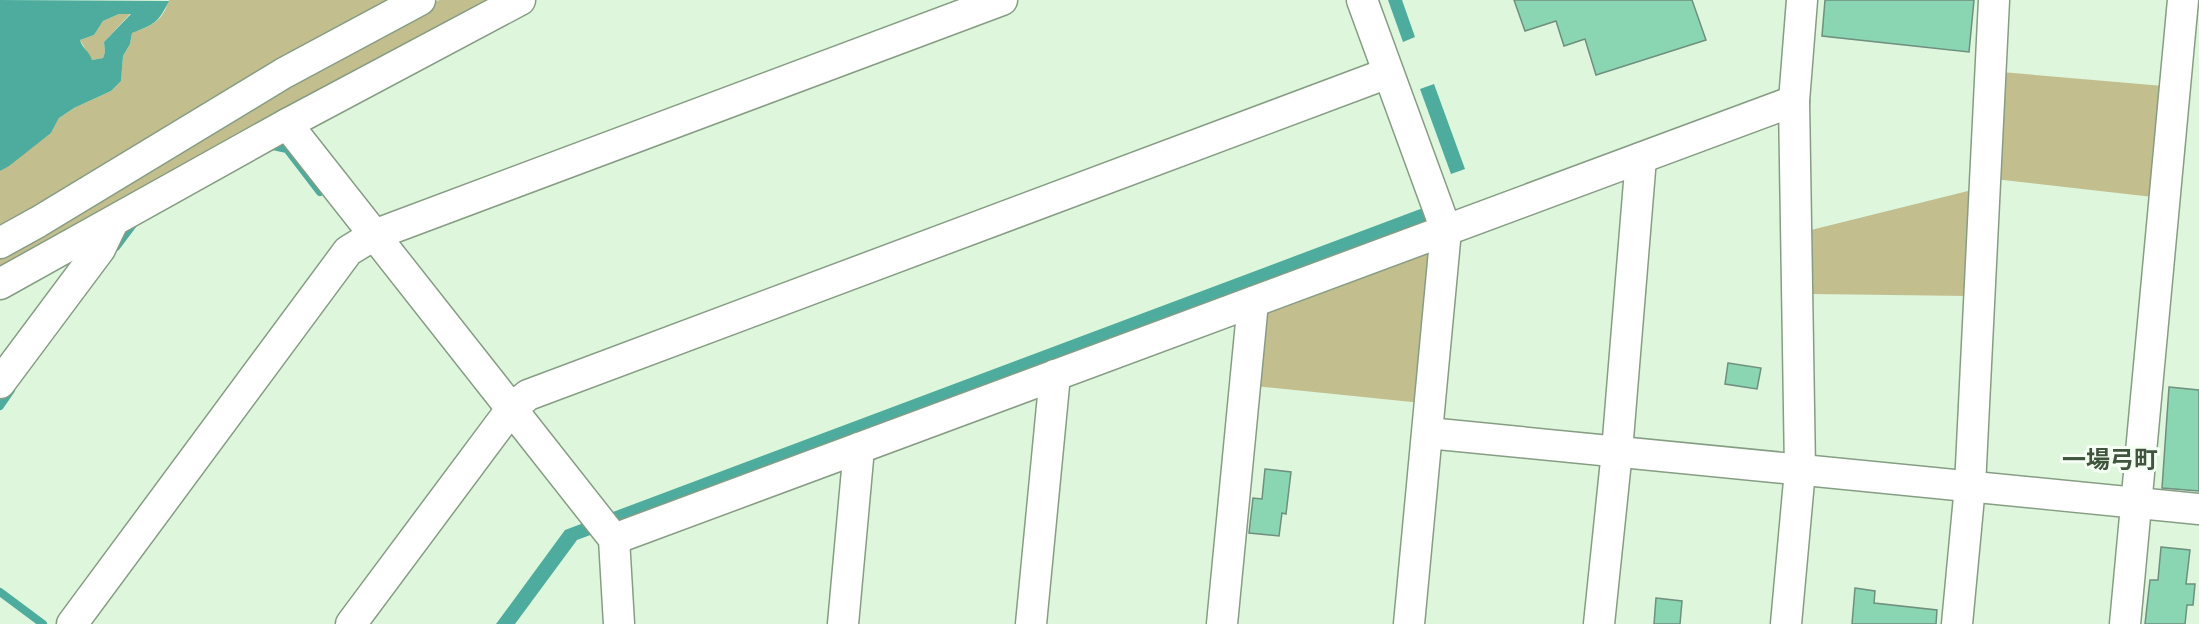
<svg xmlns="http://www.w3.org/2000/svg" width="2199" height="624" viewBox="0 0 2199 624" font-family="Spectral,'Noto Sans JP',serif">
	<rect width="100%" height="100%" fill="#ddf6dc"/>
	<!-- green -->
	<g fill="#c2be8e">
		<path d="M169 0H401L0 234V171L51 133 59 118 74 108 111 91 121 81 123 56 130 44 132 33C153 25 162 22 169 0Z"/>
		<polygon points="439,0 502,0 0,273 0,252 296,76"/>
		<polygon points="131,13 104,42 105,52 103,58 92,60 80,40 94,35 103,21 119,14"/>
		<polygon points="2001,72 2163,86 2153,197 1995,179"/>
		<polygon points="1976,189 1970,296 1812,294 1811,230"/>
		<polygon points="1427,248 1435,254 1422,403 1254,386 1266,309"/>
	</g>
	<!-- water -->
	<g fill="#4eac9e" fill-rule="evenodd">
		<path d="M0 0 169 1C158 23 155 24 132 33L130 44 123 56 121 81 111 91 74 108 59 118 51 133 9 166 0 171ZM119 14H131L104 42 105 52 103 58 92 60C90 52 82 48 80 40L94 35 103 21Z"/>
		<polygon points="1388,0 1402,0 1415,37 1403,42"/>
		<polygon points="1434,84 1465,169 1451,174 1420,89"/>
		<polygon points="1423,208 1428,222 577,540 515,624 496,624 565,530"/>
	</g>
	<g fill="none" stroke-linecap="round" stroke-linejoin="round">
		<!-- stream -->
		<g stroke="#4eac9e" stroke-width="8">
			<polyline points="268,145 287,149 320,192"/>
			<polyline points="116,247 134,223"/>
			<polyline points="0,406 11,390"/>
			<polyline points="0,592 43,624"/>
		</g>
	</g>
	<!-- building -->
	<g fill="#8ad6b2" stroke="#6f8f7f" stroke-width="1.5">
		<polygon points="1514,0 1692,0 1706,40 1596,75 1585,39 1564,46 1556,21 1525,31"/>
		<polygon points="1825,0 1974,0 1969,52 1822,36"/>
		<polygon points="1728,363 1761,368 1757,389 1725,384"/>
		<polygon points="2169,387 2199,390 2199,491 2162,488"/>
		<polygon points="1265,469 1291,472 1286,514 1282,513 1279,536 1249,533 1253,498 1262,499"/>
		<polygon points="2161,547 2190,550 2186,584 2195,584 2193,605 2187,605 2185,624 2145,624 2150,580 2158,580"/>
		<polygon points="1855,588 1875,591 1874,603 1937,610 1936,624 1852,624"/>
		<polygon points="1656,598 1682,601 1680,624 1654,624"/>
	</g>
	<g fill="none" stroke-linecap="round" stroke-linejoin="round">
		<!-- minor casing -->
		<g stroke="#869d84" stroke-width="33">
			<g id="minor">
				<polyline points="1362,0 1446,230 1409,624"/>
				<polyline points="287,124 614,539 619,624"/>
				<polyline points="0,243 38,222 284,73 420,0"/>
				<polyline points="0,284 287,124 520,0"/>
				<polyline points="0,383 100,249 113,222"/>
				<polyline points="1428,433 2199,509"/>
				<polyline points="614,539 1794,101"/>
				<polyline points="72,624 348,251 374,235 1002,0"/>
				<polyline points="351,624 512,408 528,395 1388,73"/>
				<polyline points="843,624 859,448"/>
				<polyline points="1031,624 1055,375"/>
				<polyline points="1222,624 1253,302"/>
				<polyline points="1599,624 1617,451 1641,158"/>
				<polyline points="1786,624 1800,470 1794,101 1802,0"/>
				<polyline points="1957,624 1970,486 1994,0"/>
				<polyline points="2125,624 2183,0"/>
			</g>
		</g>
		<!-- minor -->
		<use href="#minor" stroke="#fff" stroke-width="30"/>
	</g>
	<g text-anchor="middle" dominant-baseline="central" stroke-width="6" stroke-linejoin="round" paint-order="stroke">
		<!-- quarter labels -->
		<g font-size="24" font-weight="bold" fill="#40543e" stroke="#f5fff4">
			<text x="2110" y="461">一場弓町</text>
		</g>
	</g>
</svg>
